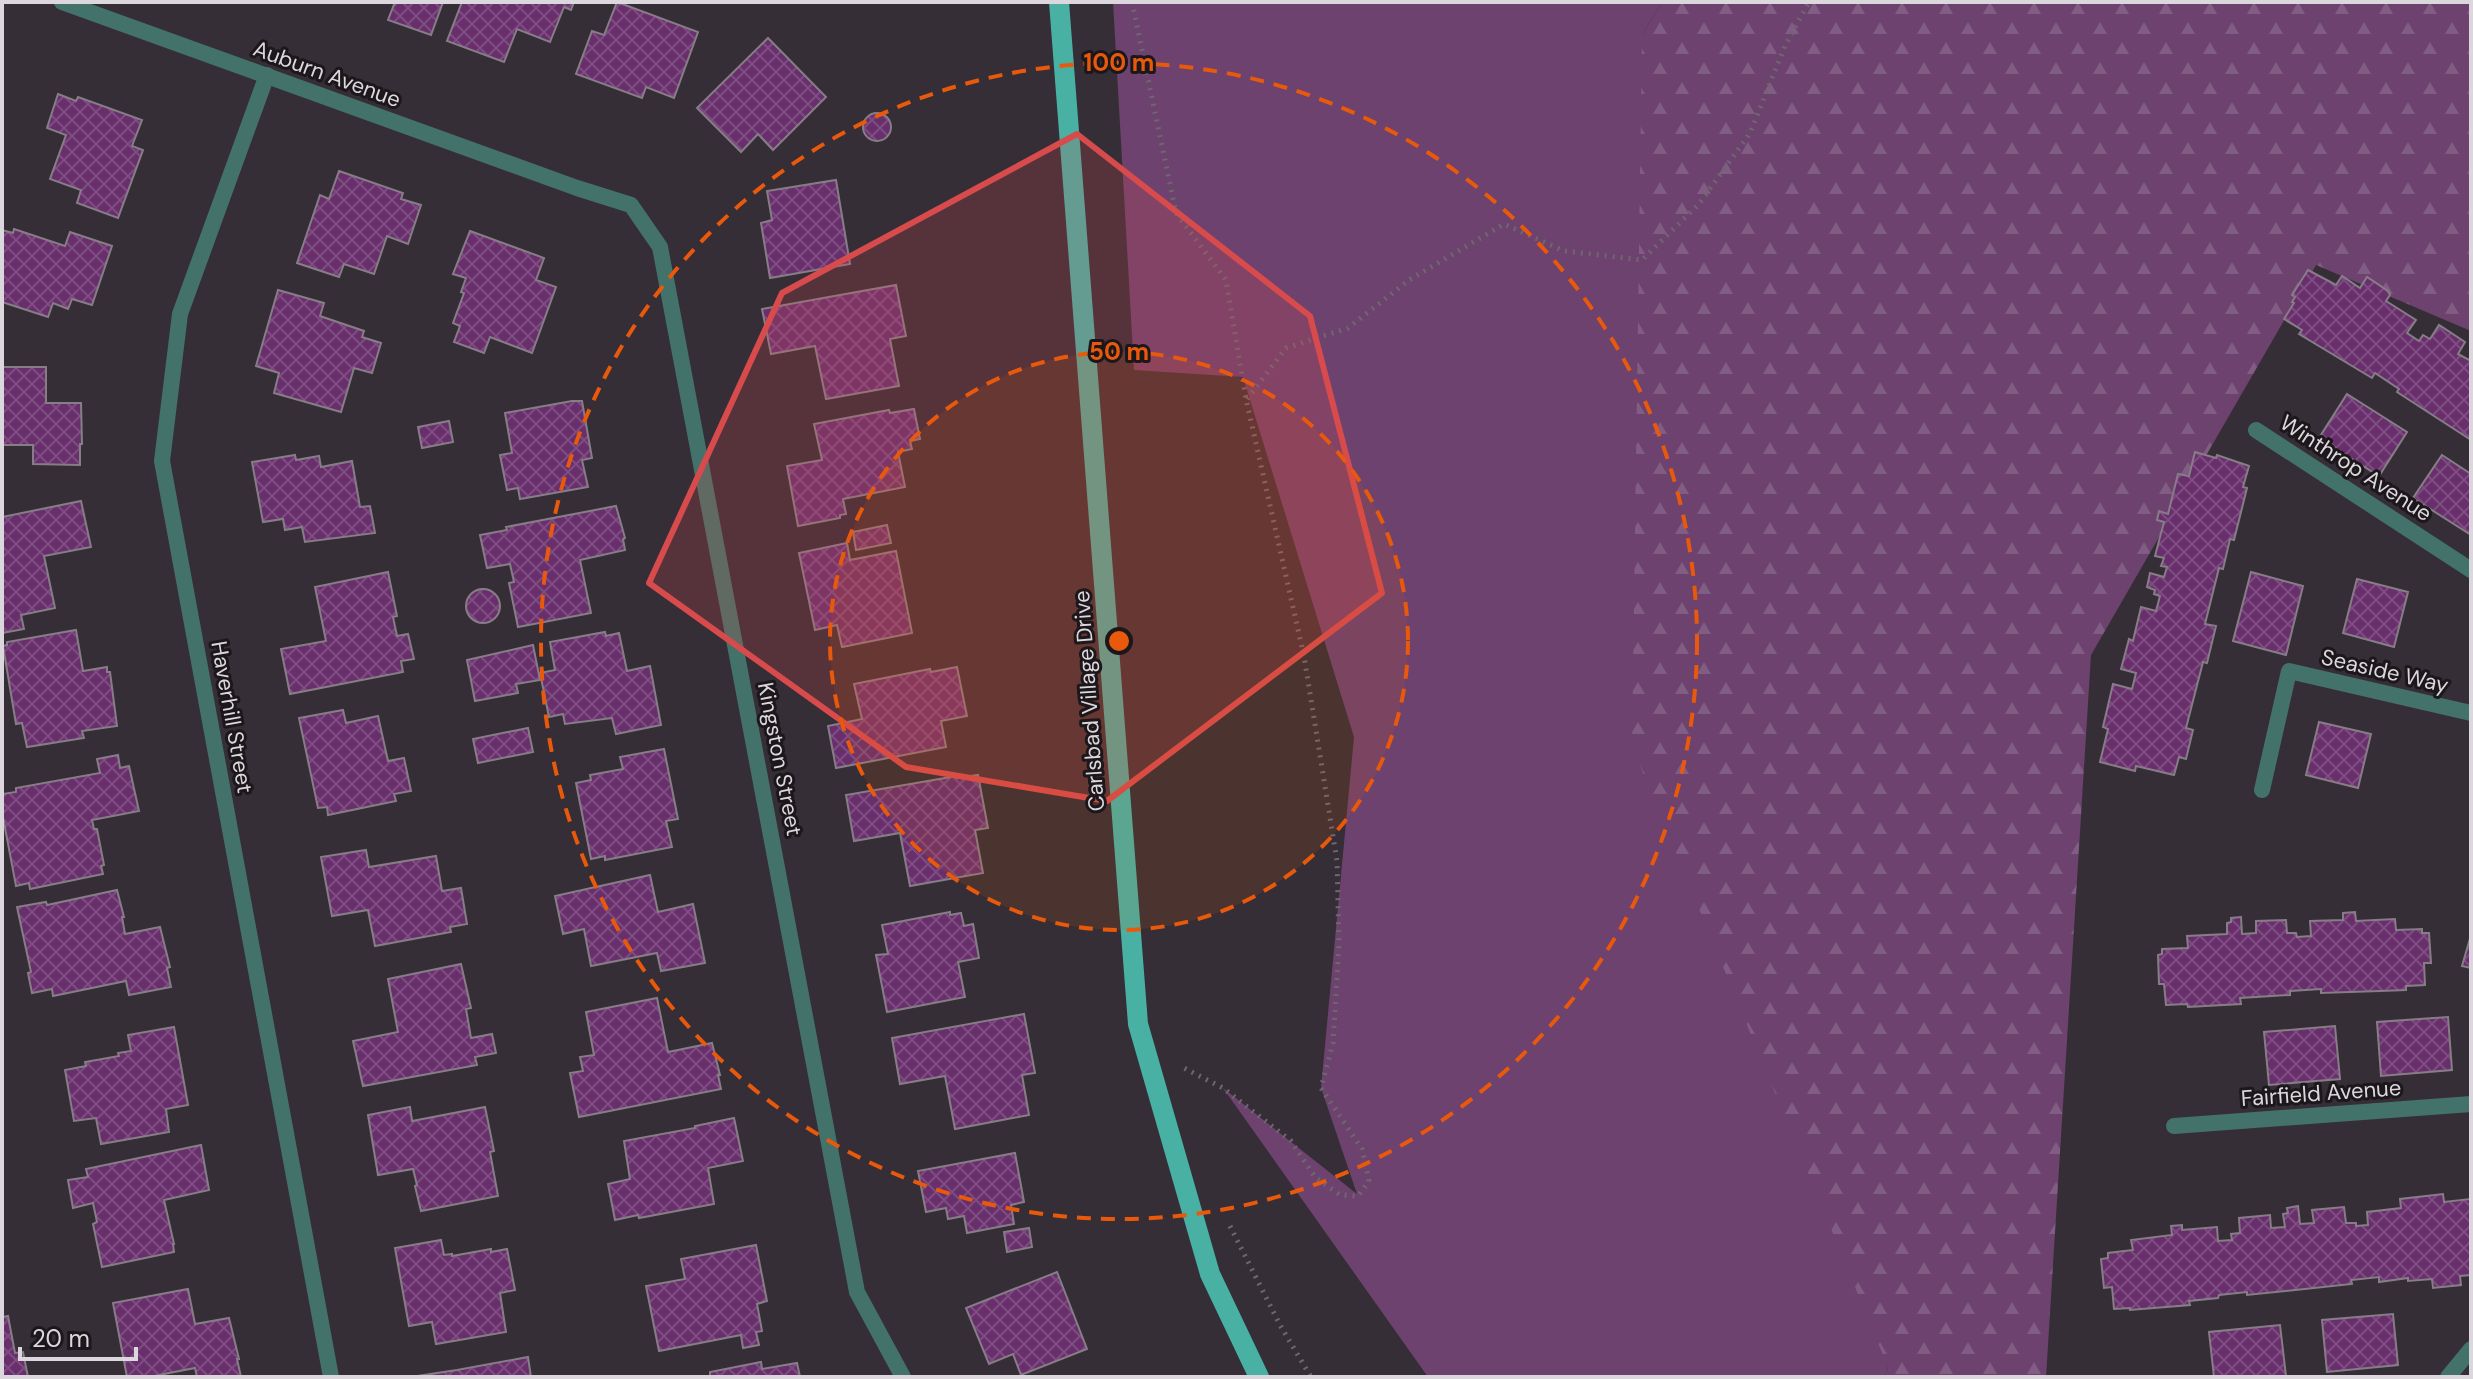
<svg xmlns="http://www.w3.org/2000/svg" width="2473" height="1379" viewBox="0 0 2473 1379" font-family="'DM Sans',sans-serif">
	<defs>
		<pattern id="forest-firs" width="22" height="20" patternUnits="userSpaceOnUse" patternTransform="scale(2)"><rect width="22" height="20" fill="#6d426f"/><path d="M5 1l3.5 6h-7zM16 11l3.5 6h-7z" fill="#815d83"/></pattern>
		<pattern id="building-cross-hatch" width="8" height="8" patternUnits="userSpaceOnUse" patternTransform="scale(2)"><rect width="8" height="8" fill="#682f6c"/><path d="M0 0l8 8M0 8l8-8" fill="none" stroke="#7d4c80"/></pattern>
	</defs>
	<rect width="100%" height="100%" fill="#362e36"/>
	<!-- green -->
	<polygon fill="#6d426f" points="1113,2 1662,2 1642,35 1888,1367 1885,1377 1428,1377 1223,1088 1357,1194 1321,1088 1354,737 1243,377 1134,370"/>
	<!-- forest -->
	<polygon fill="url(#forest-firs)" points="1662,2 2471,4 2471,331 2316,265 2091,655 2046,1377 1885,1377 1888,1367 1632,746 1642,35"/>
	<!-- building -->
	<g fill="url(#building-cross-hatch)" stroke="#867d87" stroke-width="2">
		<polygon points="395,2 443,2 431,35 388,20"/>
		<polygon points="462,2 574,2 571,10 564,7 550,42 517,29 504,62 447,41"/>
		<polygon points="617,2 698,32 674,98 646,87 642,98 576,74 592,31 604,35"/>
		<polygon points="768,38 826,97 773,150 758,134 741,152 697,108"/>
		<polygon points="58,94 76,101 78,97 142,120 132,146 143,150 118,218 77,203 81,190 50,179 66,135 47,128"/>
		<circle cx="877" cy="127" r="14"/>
		<polygon points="339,171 403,193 401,199 421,205 408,244 387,236 374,274 344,264 339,277 297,263 320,195 329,199"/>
		<polygon points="836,180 850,264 770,278 761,223 772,220 767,191"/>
		<polygon points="14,229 65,246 70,232 112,246 92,305 72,299 68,309 53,303 48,317 2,302 2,230 13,233"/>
		<polygon points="470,231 544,258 536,280 556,287 532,353 490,337 484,353 454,342 460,326 453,323 464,293 461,292 466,278 453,274"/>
		<polygon points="2308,270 2336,285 2342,276 2360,288 2367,277 2388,291 2390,295 2386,301 2416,320 2407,333 2419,341 2423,335 2430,339 2439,325 2465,342 2458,354 2469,360 2471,357 2471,440 2397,392 2399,389 2375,373 2372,378 2299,334 2302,330 2284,319 2294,303 2292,302 2295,297 2292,295"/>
		<polygon points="896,285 906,336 890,339 899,386 826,399 815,346 771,354 762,309"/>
		<polygon points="278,290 324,303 320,316 364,331 362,337 381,343 372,373 354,368 341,412 274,393 279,373 256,366"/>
		<polygon points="2,367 46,367 46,403 81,403 82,444 80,444 80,465 33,464 33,445 2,445"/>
		<polygon points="2347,394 2407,432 2379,476 2319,438"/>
		<polygon points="572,401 582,401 592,458 582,460 588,487 520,499 518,488 507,490 500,455 512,453 505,413"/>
		<polygon points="914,409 920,439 910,441 912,449 898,452 905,487 843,499 846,514 840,515 840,518 798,526 787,466 822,460 814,424 889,410 890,413"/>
		<polygon points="449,421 453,442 422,448 418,427"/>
		<polygon points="2195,452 2216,458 2217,455 2249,466 2243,487 2247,488 2234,540 2230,539 2223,569 2219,568 2205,624 2216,626 2207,663 2203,662 2186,728 2193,730 2186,759 2179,757 2174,775 2136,766 2135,771 2100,762 2108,729 2103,727 2113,684 2132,689 2136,673 2121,669 2129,639 2133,641 2141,607 2156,611 2160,596 2154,594 2155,590 2147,587 2150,573 2164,577 2167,567 2161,566 2164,558 2155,556 2164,522 2157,520 2159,511 2168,514 2178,474 2189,476"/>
		<polygon points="295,455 296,460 319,456 321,467 352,461 360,507 370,506 375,533 305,542 302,527 285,530 283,519 263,522 252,462"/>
		<polygon points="2442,455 2471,474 2471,535 2413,498"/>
		<polygon points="81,501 91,547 44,556 55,608 21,615 24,629 2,633 2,517"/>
		<polygon points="616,506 625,538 623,539 625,550 580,560 591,613 518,627 509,583 514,582 510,564 487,568 480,535 507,530 506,527"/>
		<polygon points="887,525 891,543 856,550 853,532"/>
		<polygon points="847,543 850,560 896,551 912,633 842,647 837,625 815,630 799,553"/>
		<polygon points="388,572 397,616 393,617 397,636 408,634 414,659 401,661 403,672 290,694 281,649 326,641 315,587"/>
		<polygon points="2251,572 2303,586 2286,655 2233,641"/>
		<polygon points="2357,579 2408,592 2394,647 2343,633"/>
		<circle cx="483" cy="606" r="17"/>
		<polygon points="76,630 83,671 107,667 107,672 110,672 117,726 82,731 84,738 27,747 22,723 16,724 3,646 7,645 7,642"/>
		<polygon points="605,632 606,636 619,633 627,671 650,666 661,725 616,734 612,718 565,724 563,714 549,717 540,673 555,670 550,642"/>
		<polygon points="533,645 540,680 516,684 518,693 475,701 467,660"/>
		<polygon points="957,667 967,716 941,721 946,747 836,768 828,726 862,719 854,684 930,669 931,672"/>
		<polygon points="343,710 346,723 378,716 388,761 404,758 411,791 394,794 396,801 328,815 327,807 318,808 299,718"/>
		<polygon points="2319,722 2371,734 2358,788 2306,775"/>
		<polygon points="528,728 533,752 478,763 473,739"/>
		<polygon points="664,749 678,819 666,821 672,847 605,860 605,856 591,859 576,783 591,780 590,775 623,769 620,757"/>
		<polygon points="118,755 120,768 129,766 139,811 92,820 94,829 97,829 104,865 101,866 103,874 30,889 29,883 16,886 2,812 2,794 16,792 16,788 100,773 97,759"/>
		<polygon points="978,775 988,828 975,830 983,873 910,886 900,833 854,841 846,795 957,776 957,778"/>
		<polygon points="366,850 369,867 436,856 442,891 461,888 467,924 450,927 451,932 375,946 368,910 332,916 321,857"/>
		<polygon points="650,875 658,912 693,904 705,963 661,971 657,953 591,966 584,929 563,934 555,896"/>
		<polygon points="117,890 124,917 122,917 125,934 160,927 170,967 167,968 171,987 129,995 126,981 53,996 52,989 32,993 28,973 31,972 17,907 46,902 47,905"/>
		<polygon points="950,912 950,915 961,913 964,926 973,924 979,958 958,962 965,997 887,1012 876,955 888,954 882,925"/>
		<polygon points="2355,912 2356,921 2395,919 2396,930 2422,929 2422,933 2429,933 2431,963 2424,963 2425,985 2406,986 2406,990 2380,991 2321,993 2321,989 2290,991 2290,995 2240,998 2241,1004 2188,1007 2187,1004 2166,1005 2164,984 2159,984 2158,955 2162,954 2162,949 2188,948 2187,936 2227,934 2227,923 2231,922 2231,918 2241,917 2242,934 2256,933 2256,921 2286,920 2287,933 2296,933 2297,937 2311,936 2310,921 2343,920 2343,913"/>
		<polygon points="2471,935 2471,968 2462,966"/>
		<polygon points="461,964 471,1008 466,1009 471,1038 492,1034 496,1053 475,1057 477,1065 363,1086 353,1041 398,1032 388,979"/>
		<polygon points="657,998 668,1052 712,1043 720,1075 718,1075 721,1089 579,1117 570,1073 583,1071 580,1057 594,1055 586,1012"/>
		<polygon points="1024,1014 1035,1073 1022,1075 1029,1115 955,1129 945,1076 900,1084 892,1038"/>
		<polygon points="2448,1017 2452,1070 2381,1076 2377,1022"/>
		<polygon points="2335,1026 2340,1079 2269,1085 2264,1032"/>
		<polygon points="174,1027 188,1105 166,1109 169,1132 101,1144 96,1118 74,1121 65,1070 86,1066 85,1062 119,1056 118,1053 131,1051 128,1035"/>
		<polygon points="410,1107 412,1121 485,1107 494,1151 490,1152 498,1196 421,1211 415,1186 417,1185 413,1169 378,1175 368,1115"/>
		<polygon points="734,1118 743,1161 708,1168 714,1204 639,1218 638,1215 615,1220 608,1184 630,1179 624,1141 695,1128 695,1126"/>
		<polygon points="201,1145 209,1190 164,1200 174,1244 173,1244 174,1252 102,1267 93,1224 97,1222 93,1203 73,1208 68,1180 88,1177 86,1169"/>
		<polygon points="1015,1153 1024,1202 1011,1205 1014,1224 967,1233 964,1216 948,1219 946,1208 926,1212 918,1171"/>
		<polygon points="2443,1194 2444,1202 2470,1199 2471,1275 2460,1276 2461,1285 2433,1288 2432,1279 2408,1281 2408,1278 2379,1282 2379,1277 2351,1280 2352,1284 2247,1295 2247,1292 2219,1295 2218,1298 2189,1301 2190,1305 2130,1310 2130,1308 2114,1309 2112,1287 2104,1288 2101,1259 2108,1258 2108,1253 2133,1250 2131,1240 2172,1235 2171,1226 2182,1225 2182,1230 2217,1227 2218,1241 2232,1240 2231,1234 2240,1233 2239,1218 2270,1215 2271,1228 2285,1227 2283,1214 2288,1213 2287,1208 2298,1206 2300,1224 2314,1223 2312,1210 2344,1207 2346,1223 2356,1223 2356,1226 2368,1225 2367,1212 2401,1208 2400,1199"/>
		<polygon points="1029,1228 1032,1247 1007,1252 1004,1232"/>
		<polygon points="441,1240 444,1255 452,1254 452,1256 491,1249 491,1252 507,1249 515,1290 500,1293 506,1332 436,1344 432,1322 409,1326 395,1248"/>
		<polygon points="756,1245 767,1301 757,1304 762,1331 756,1332 759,1345 743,1348 741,1335 659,1351 646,1286 685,1279 681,1259"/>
		<polygon points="1057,1272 1087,1349 1021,1375 1013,1354 989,1364 966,1308"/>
		<polygon points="188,1289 195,1324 229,1318 239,1359 237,1359 241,1377 197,1377 195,1368 149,1377 127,1377 113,1303"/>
		<polygon points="2393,1314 2398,1365 2327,1372 2322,1320"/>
		<polygon points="8,1316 15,1353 23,1352 28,1377 2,1377 2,1317"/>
		<polygon points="2280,1325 2286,1376 2214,1377 2209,1332"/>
		<polygon points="528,1357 531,1377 417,1376 457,1370"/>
		<polygon points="761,1362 762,1369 797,1363 800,1377 710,1377 710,1372"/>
	</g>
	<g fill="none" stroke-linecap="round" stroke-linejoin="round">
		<!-- path -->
		<g stroke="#6e676e" stroke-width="5" stroke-dasharray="2 6" stroke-linecap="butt">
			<polyline points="1132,2 1176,213 1226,280 1246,399 1304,656 1337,861 1339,944 1333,1043 1321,1088 1362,1149 1369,1181 1358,1196 1340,1195 1315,1177 1291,1141 1223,1088 1184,1068 1184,1072"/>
			<polyline points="1247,399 1286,348 1348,328 1409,280 1504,224 1564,251 1642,260 1699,204 1750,133 1785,46 1809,2"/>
			<polyline points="1230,1226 1280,1325 1311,1377"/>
		</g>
		<!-- minor -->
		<g stroke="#43726a" stroke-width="16">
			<polyline points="62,2 577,188 631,205 660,247 857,1292 903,1377"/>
			<polyline points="267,75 180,314 162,461 331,1377"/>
			<polyline points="2256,430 2471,570"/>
			<polyline points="2262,790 2289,671 2471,713"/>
			<polyline points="2174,1126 2471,1104"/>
			<polyline points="2448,1377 2471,1349"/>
		</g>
		<!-- primary -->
		<polyline stroke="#48b1a3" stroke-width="20" points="1059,2 1138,1024 1210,1274 1259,1377"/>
	</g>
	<!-- marked area -->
	<path fill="#d74b4c" fill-opacity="0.2" stroke="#d74b4c" stroke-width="6" stroke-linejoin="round" d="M1077 134 1310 316 1382 593 1107 801 906 767 649 583 782 293Z"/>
	<!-- distance rings -->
	<circle cx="1119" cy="641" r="289" fill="#e8590c" fill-opacity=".12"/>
	<g fill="none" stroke="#e8590c" stroke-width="4" stroke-dasharray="14 10">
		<circle cx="1119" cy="641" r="289"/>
		<circle cx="1119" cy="641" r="578"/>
	</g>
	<g text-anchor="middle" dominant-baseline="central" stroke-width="6" stroke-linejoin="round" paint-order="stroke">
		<!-- street labels -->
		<g font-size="22" fill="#dcd7dc" stroke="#1b171b">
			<text transform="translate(327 74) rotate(20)">Auburn Avenue</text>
			<text transform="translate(2356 468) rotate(33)">Winthrop Avenue</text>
			<text transform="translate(2385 671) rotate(13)">Seaside Way</text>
			<text transform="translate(1089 701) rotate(-94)">Carlsbad Village Drive</text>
			<text transform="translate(232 717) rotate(80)">Haverhill Street</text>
			<text transform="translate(780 759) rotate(79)">Kingston Street</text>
			<text transform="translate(2321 1093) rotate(-4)">Fairfield Avenue</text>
		</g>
	</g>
	<circle cx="1119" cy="641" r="12" fill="#e8590c" stroke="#1b171b" stroke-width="4"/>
	<g font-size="24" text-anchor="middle" font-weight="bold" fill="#e8590c" stroke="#1b171b" stroke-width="6" stroke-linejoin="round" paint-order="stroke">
		<text x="1119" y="71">100 m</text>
		<text x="1119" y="360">50 m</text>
	</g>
	<!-- border -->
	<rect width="2473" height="1379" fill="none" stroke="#dcd7dc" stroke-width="8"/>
	<!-- scale -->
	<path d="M20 1347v12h116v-12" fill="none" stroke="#dcd7dc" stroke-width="4"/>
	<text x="32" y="1347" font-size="24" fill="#dcd7dc" stroke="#1b171b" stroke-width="6" paint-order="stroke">20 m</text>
</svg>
